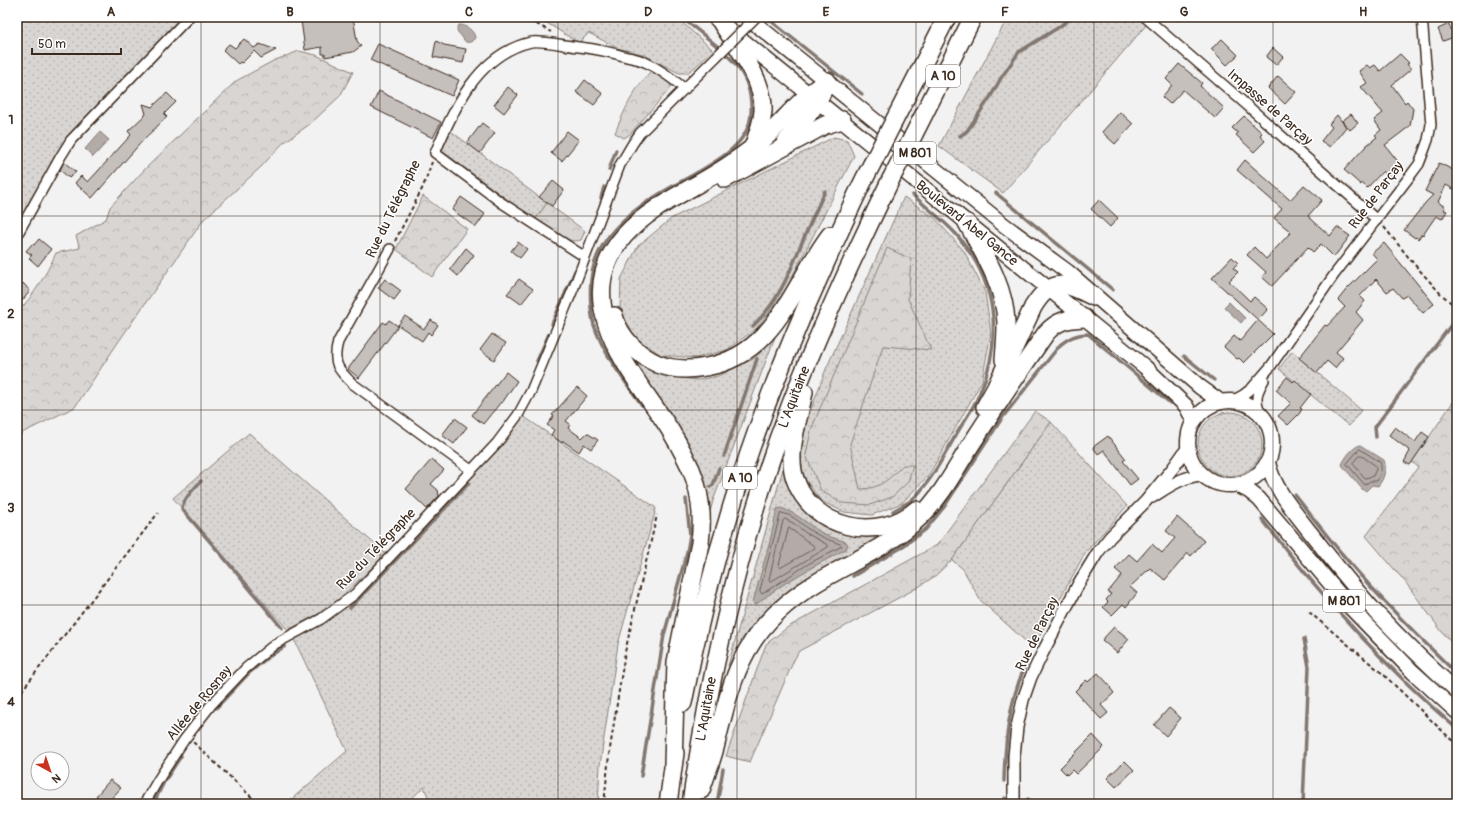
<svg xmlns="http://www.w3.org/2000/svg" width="1474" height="821" viewBox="0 0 1474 821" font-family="Pangolin,sans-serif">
	<defs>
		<pattern id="grass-dots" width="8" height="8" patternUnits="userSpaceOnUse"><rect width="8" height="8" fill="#d8d5d2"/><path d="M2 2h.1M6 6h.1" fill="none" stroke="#bab7b4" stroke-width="1.8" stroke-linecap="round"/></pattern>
		<pattern id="forest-crowns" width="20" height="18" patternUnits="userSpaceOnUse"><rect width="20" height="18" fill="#d8d5d2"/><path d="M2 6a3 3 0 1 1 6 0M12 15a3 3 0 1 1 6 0" fill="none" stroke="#bab7b4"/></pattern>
	</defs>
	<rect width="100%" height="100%" fill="#f3f2f2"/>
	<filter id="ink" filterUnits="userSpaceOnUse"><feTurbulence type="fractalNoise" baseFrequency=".025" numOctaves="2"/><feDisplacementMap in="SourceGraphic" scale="8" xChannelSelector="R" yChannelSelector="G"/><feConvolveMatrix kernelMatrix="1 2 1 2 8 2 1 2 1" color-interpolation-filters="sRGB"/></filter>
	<g filter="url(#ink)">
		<!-- grass -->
		<g fill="url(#grass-dots)" stroke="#8a8078">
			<polygon points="17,17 185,17 57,154 17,226"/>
			<polygon points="541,17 676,17 713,50 695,67 687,73 679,73 642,54 617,48 589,33 579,43 542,20"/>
			<polygon points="1008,17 1140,17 1147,24 1003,193 939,146"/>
			<polygon points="448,129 547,203 535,220 442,151 441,148"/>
			<polygon points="834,137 847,140 854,156 785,291 757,328 727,350 696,358 661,355 634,337 620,309 621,279 638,246 672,218"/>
			<polygon points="904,197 935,218 964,251 985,292 991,333 982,381 929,475 902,503 872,515 844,512 821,501 805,479 799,456 804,428 826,369"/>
			<polygon points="775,337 713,501 710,512 698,468 633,357 656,373 681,378 698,380 718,376 755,358"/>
			<polygon points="1292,351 1361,410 1349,426 1279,369"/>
			<circle cx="1230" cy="444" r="32"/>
			<polygon points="523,416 655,507 656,509 618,644 600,765 598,804 431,804 424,787 413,797 417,804 286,804 347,751 292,635 331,618 354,599 497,447"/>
			<polygon points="1051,422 1127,506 1085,553 1033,648 980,600 963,569 952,560"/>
			<polygon points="249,433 386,554 331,607 288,630 173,498"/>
			<polygon points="784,465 804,509 895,529 875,543 803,581 774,602 748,631 728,666"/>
		</g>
		<!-- forest -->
		<g fill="url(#forest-crowns)" stroke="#8a8078">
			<path d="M299 51 316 55 353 72 340 96 310 124 283 143 261 167 204 219 119 341 75 407 22 433 17 440V313C34 295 46 275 56 253L80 248 76 236 106 219 110 207 145 169 236 81 273 61Z"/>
			<path d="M652 70H654L671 84 670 89 630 134 624 138 615 133C623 113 635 86 652 70Z"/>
			<polygon points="423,196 467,229 432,277 396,249"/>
			<path d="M547 203 585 231 581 240C568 245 546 228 535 220Z"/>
			<path d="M887 248 911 259 908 299 931 350 883 346 850 444 860 489C880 489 889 479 903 465H913L908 482 892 497 870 505 842 503 821 491 806 455 811 430Z"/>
			<polygon points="1457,396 1457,647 1442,632 1406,583 1366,536 1418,467 1412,462"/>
			<polygon points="1035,411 1051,422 952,560 935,576 917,588 799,651 794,660 750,762 726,756 766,644 788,627 937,545"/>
		</g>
		<!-- water -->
		<g fill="#b2aba7" stroke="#827770">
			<path d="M459 25C465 24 474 31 475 37L473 41C466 44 465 42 462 37 459 33 457 33 457 28Z"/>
			<polygon points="100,132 109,140 93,157 85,149"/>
			<polygon points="1229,302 1245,318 1241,323 1224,307"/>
			<path d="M1360 445 1384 460C1387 469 1384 479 1378 486L1372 485 1366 491 1362 489 1342 465C1344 458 1353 447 1360 445Z"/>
			<path d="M781 508C799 514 808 525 824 534 831 538 839 539 846 542L848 545 846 549 811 568 787 582 764 598 758 603 754 605 753 602 770 541 777 509Z"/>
		</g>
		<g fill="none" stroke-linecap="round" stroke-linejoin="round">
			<!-- shore -->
			<g stroke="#6b5e55" stroke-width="1">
				<path d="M1360 449 1380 462C1383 469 1380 475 1377 481H1370L1365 485 1347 464Z"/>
				<polygon points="1359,456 1362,456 1376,466 1376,469 1373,476 1365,478 1354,465 1353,463"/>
				<path d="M781 513C792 514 799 522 808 529 818 536 829 540 840 544L842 546 808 564 762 594 760 591Z"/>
				<polygon points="785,519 793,523 806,533 828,545 828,547 770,582 769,579 783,521"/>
				<polygon points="789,528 814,546 815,548 780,568 779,566"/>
			</g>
			<!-- stream -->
			<g stroke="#827770" stroke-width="3.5">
				<polyline points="766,17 862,94"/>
				<polyline points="960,136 967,131 991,96 1001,78 1019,52 1059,27 1072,17"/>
				<polyline points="609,170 616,150"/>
				<polyline points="996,193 1113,290"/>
				<polyline points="601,198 604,187"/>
				<polyline points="552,324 575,271"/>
				<path d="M753 326C777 303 788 277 800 247 808 228 816 210 825 191"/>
				<polyline points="1184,356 1214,380"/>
				<polyline points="537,361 549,334"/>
				<path d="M642 405C624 380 604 355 594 325 590 311 590 294 591 280 597 223 656 196 700 171 716 161 733 152 744 135 750 126 752 114 751 103 750 86 742 70 730 58 715 43 697 30 681 17"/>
				<polyline points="1376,437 1375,427 1457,317"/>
				<polyline points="724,456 757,359"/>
				<path d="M201 481C194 489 183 499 182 509L225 559 282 628"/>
				<polyline points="710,487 713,485 719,468"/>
				<path d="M1295 495C1311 515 1326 535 1343 555 1378 597 1418 636 1457 674"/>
				<path d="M893 511C898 508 904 505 909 502 928 488 944 455 956 435 963 422 973 409 979 395 1004 338 997 281 956 234 943 220 927 208 913 195"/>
				<path d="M1262 519C1320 595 1385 667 1457 729"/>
				<path d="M853 576 899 549 926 529 944 507 1002 418 1060 345C1069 338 1076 334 1088 334L1170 403"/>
				<polyline points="350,608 469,483"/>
				<polyline points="216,708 248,674 267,658 285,646"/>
				<polyline points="641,776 664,635 687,552 690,535 686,499"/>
				<path d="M1004 781C1005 741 1009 701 1026 664"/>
				<polyline points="1005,798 1005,804"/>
				<polyline points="1028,799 1028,804"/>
				<polyline points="153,804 164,782 181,756"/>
				<polyline points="717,804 723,769"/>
				<polyline points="1303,804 1309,667 1304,639"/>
			</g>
		</g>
		<!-- building -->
		<g fill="#c6c0bd" stroke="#3b2a1e">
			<polygon points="309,17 353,17 357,41 361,46 353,52 325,57 325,54 322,54 322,47 305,50 301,20 309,19"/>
			<polygon points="1449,24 1454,37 1443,41 1438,29"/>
			<polygon points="244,39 254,48 260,44 276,50 261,58 254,51 242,63 240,62 238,64 223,50 229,44 235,48"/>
			<polygon points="1222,39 1238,55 1227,65 1211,49"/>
			<polygon points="436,41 444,45 466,49 463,63 433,57"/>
			<polygon points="378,44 459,80 452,96 370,60"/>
			<polygon points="1273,48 1283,57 1276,65 1266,57"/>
			<polygon points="1400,54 1409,63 1407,64 1411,69 1392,85 1405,103 1407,101 1413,109 1410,126 1385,145 1403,168 1390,179 1383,171 1367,188 1362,183 1361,185 1344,170 1367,145 1377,137 1375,135 1381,130 1374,120 1383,113 1361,87 1367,83 1359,71 1367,65 1370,68 1375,65 1380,71"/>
			<polygon points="1179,64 1202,83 1200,86 1224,108 1215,118 1183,90 1170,104 1162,97 1172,85 1166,79"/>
			<polygon points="1278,76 1296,92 1285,104 1268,88"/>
			<polygon points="585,80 603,94 594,105 576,92"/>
			<polygon points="508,87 518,95 504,113 494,105"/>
			<polygon points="379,91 441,122 433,138 371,107"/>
			<polygon points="167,93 176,102 164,114 167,117 145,138 92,198 75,183 81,176 88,182 131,135 128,131 146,114 143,104 152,107"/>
			<polygon points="1120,112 1133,124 1115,144 1102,132"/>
			<polygon points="1351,114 1358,123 1350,130 1342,121"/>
			<polygon points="1337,115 1346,127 1330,147 1321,141 1332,127 1329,124"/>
			<polygon points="1244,116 1262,133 1260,135 1265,141 1254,152 1236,135 1238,133 1232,128"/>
			<polygon points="482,123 495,133 480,153 467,143"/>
			<polygon points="567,131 579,140 562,161 551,153"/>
			<polygon points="1245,160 1290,200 1304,185 1322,200 1308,216 1330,236 1337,227 1350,236 1334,257 1321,244 1313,252 1308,247 1272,286 1262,277 1266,272 1247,255 1254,247 1266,259 1291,232 1274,218 1282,209 1237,170"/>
			<polygon points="64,162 76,172 69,178 60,170"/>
			<polygon points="1439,163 1457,172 1457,191 1446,185 1438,202 1445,207 1444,210 1447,211 1442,219 1436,216 1423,235 1422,234 1418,239 1416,237 1415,238 1404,230 1426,202 1433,195 1425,191"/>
			<polygon points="553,181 564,190 552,206 539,197"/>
			<polygon points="461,197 485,214 476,227 452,210"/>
			<polygon points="1099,200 1118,218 1110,227 1091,209"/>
			<polygon points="39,239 51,249 38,266 29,258 32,255 26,251 32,244 34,245"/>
			<polygon points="518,242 527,249 520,258 511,251"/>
			<polygon points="1384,243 1434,304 1423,313 1407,295 1402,298 1393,288 1387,292 1376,279 1360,296 1365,301 1356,312 1363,320 1336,352 1343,358 1335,368 1327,361 1317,373 1299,358 1325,325 1327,326 1345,307 1338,300 1346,290 1377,259 1372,253"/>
			<polygon points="466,248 474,255 458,276 450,269"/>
			<polygon points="1232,257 1238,263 1233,268 1238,272 1229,281 1250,301 1254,297 1268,309 1258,320 1212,278"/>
			<polygon points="385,279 401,291 394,300 378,288"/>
			<polygon points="519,279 533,289 521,304 507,294"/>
			<polygon points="23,283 30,291 22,301 17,296 17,289"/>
			<polygon points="405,316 424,329 431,320 438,325 431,335 428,332 422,341 398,325"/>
			<polygon points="389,320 398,326 359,378 348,369 383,322 386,324"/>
			<polygon points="1258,320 1273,334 1244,363 1239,358 1237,359 1224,347 1234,336 1240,341"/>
			<polygon points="492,334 506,343 494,360 480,350"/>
			<polygon points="506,372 517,381 502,403 501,402 483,424 472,415"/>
			<polygon points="1287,377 1293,382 1295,380 1311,394 1300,408 1302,409 1299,414 1288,425 1278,416 1291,403 1276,390"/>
			<polygon points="577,387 587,396 566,421 570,424 568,428 582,438 587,433 598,440 591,449 584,444 579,452 563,441 562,443 551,435 554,430 547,425 554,416 552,415"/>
			<polygon points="455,418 467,427 454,444 442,435"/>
			<polygon points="1395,427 1415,442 1422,432 1429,437 1410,465 1404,462 1410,451 1389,435"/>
			<polygon points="1108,436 1126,459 1123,461 1138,479 1130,485 1104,450 1098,454 1093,447"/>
			<polygon points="432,459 444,470 431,484 438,490 439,496 427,509 406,489"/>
			<polygon points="1177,517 1204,541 1191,556 1188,553 1165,580 1150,568 1130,587 1137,593 1126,607 1123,604 1112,615 1103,607 1108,602 1106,600 1111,594 1108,592 1122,575 1115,569 1129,554 1137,561 1152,544 1162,553 1175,538 1166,531"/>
			<polygon points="1114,627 1129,639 1117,653 1102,640"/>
			<polygon points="1098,673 1111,687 1110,688 1114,693 1101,705 1108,713 1101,719 1075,691 1086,680 1088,682"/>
			<polygon points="1169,708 1181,718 1166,736 1154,725"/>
			<polygon points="1093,735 1104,747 1076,774 1072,770 1067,775 1060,768"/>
			<polygon points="1125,761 1134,770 1116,787 1107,778"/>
			<polygon points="110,780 121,788 106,804 96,796"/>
		</g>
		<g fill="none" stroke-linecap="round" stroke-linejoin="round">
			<!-- minor casing -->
			<g stroke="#3b2a1e" stroke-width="12">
				<g id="minor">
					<polyline points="1145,17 1241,100 1377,220"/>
					<polyline points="17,235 61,156 71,140 189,17"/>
					<path d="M390 249 338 342C332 363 338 370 353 384L471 470"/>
					<path d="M585 257 502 203 435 153C454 108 478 54 531 42 540 40 568 46 579 47 596 49 611 52 627 57 634 58 641 60 647 63 661 70 673 79 685 89"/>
					<polyline points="1232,401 1243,395 1252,388 1271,366 1334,275 1410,176 1419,164 1424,151 1428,140 1431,125 1422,17"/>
					<path d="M1260 413C1255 398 1256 394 1264 380"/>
					<polyline points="144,804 158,780 184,740 211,705 246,668 275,644 321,619 355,594 497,443 518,415 531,391 574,287 620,165 633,143 640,133 716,57"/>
				</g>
			</g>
			<!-- tertiary casing -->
			<g stroke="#3b2a1e" stroke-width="14">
				<g id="tertiary">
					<path d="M1152 497C1168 487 1183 476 1202 475"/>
					<polyline points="1014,804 1014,756 1017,727 1023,700 1031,677 1043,652 1079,583 1098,552 1110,537 1145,502 1173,468 1188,447"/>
				</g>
			</g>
			<!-- primary casing -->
			<g stroke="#3b2a1e" stroke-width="17">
				<g id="primary">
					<polyline points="714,17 1145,367 1186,406 1194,421"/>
					<polyline points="747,17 1004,225 1068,272 1200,387 1221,402"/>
					<circle cx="1230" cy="443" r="42"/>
					<path d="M1268 463C1274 489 1294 511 1310 532 1332 560 1353 587 1376 612 1402 640 1429 666 1457 691"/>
					<polyline points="1237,485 1249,491 1259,499 1350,607 1413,672 1457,712"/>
				</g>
			</g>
			<!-- motorway casing -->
			<g stroke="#3b2a1e" stroke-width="20">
				<g id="motorway">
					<path d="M721 22C737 47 765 81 763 111 762 124 757 136 753 147"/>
					<polyline points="894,121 947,17"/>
					<polyline points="913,136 973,17"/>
					<path d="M785 143C801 123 818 106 827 81"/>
					<polyline points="725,179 825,125 842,120"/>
					<path d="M967 223C984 254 1005 286 1006 323 1006 335 1005 348 1004 360"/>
					<path d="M614 316C620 338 638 355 658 364 673 370 690 370 706 367 776 355 793 284 830 235"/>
					<path d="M804 392C799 418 786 453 795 479 812 529 878 543 916 510"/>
					<path d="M985 407 995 389 1033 307C1052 276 1066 283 1094 297"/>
					<path d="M683 703C712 548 760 406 826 262 841 229 855 196 872 164"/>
					<path d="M673 764 676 662 700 543C703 518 701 493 691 469 683 452 674 435 663 419 627 366 569 299 624 236 654 202 700 187 736 160 746 153 757 145 767 136 787 117 803 96 827 81"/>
					<path d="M701 790C706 775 712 760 716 744 734 669 746 626 816 583 851 562 890 546 920 517 942 496 956 468 972 443 996 406 1021 369 1046 333 1058 320 1067 319 1084 318"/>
					<polyline points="668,804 675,753"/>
					<path d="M691 804C710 669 741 537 789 409 819 330 854 255 891 179"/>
				</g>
			</g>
			<!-- path -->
			<g stroke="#3b2a1e" stroke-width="2" stroke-dasharray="4 3" stroke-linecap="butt">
				<polyline points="524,17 551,32"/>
				<polyline points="1384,227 1414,264 1440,293 1457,308"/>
				<polyline points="395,241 423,187 432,162"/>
				<polyline points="1309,612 1383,674 1457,745"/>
				<polyline points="17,697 158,513"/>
				<polyline points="193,742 259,804"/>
				<polyline points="604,804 609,755 625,652 657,515"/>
			</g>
			<!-- minor -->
			<use href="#minor" stroke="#fff" stroke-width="9"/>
			<!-- tertiary -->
			<use href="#tertiary" stroke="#fff" stroke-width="11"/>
			<!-- primary -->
			<use href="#primary" stroke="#fff" stroke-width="14"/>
			<!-- motorway -->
			<use href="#motorway" stroke="#fff" stroke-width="17"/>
			<!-- minor-bridge casing -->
			<g stroke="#3b2a1e" stroke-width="12" stroke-linecap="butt">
				<polyline id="minor-bridge" points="716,57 756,17"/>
			</g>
			<!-- motorway-bridge casing -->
			<g stroke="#3b2a1e" stroke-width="20" stroke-linecap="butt">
				<g id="motorway-bridge">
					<polyline points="872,164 894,121"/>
					<polyline points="891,179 913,136"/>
				</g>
			</g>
			<!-- minor-bridge -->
			<use href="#minor-bridge" stroke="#fff" stroke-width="9"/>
			<!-- motorway-bridge -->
			<use href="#motorway-bridge" stroke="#fff" stroke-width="17"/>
		</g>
	</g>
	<!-- grid -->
	<path fill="none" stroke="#3b2a1e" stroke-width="1" stroke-opacity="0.55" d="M201 17V804M380 17V804M558 17V804M737 17V804M916 17V804M1094 17V804M1273 17V804M17 216H1457M17 410H1457M17 605H1457"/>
	<g text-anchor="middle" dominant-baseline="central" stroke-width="3" stroke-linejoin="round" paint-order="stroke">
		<!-- shield labels -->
		<g fill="#fff" stroke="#766a62" stroke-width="1">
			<rect x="926" y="65" width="34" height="22" rx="3"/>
			<rect x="894" y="142" width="42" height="22" rx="3"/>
			<rect x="723" y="467" width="34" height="22" rx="3"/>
			<rect x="1323" y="590" width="42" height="22" rx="3"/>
		</g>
		<g font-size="13" font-weight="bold" fill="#3b2a1e">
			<text x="943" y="76">A 10</text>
			<text x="915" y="153">M 801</text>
			<text x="740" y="478">A 10</text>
			<text x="1344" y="601">M 801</text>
		</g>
		<!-- street labels -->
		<g font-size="14" fill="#3b2a1e" stroke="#fff">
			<text transform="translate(1270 107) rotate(41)">Impasse de Parçay</text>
			<text transform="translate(1376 195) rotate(-53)">Rue de Parçay</text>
			<text transform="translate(393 209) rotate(-64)">Rue du Télégraphe</text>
			<text transform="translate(967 223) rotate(39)">Boulevard Abel Gance</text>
			<text transform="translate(794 397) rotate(-69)">L'Aquitaine</text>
			<text transform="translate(376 549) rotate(-46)">Rue du Télégraphe</text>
			<text transform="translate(1037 634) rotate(-64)">Rue de Parçay</text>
			<text transform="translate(199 703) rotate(-50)">Allée de Rosnay</text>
			<text transform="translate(706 709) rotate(-80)">L'Aquitaine</text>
		</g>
	</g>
	<!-- margin -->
	<rect width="1474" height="821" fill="none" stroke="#fff" stroke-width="44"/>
	<!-- north arrow -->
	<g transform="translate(50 771) rotate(140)"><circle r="19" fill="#ffffff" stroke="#b1aaa5"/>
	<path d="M0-3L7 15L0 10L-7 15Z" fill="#c8321e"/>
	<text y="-6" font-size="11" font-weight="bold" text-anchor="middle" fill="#3b2a1e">N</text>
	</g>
	<!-- scale -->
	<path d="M32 48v6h89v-6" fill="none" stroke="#3b2a1e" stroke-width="2"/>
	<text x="38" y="48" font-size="12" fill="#3b2a1e" stroke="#ffffff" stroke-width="3" paint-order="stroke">50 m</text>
	<rect x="22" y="22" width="1430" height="777" fill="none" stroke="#3b2a1e" stroke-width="1.5"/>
	<g font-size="13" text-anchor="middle" font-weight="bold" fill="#3b2a1e">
		<text x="111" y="16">A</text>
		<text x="290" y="16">B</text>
		<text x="469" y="16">C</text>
		<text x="648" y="16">D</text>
		<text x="826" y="16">E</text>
		<text x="1005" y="16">F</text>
		<text x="1184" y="16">G</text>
		<text x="1363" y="16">H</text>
		<text x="11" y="124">1</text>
		<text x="11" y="318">2</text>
		<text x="11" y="512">3</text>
		<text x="11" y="706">4</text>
	</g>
</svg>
